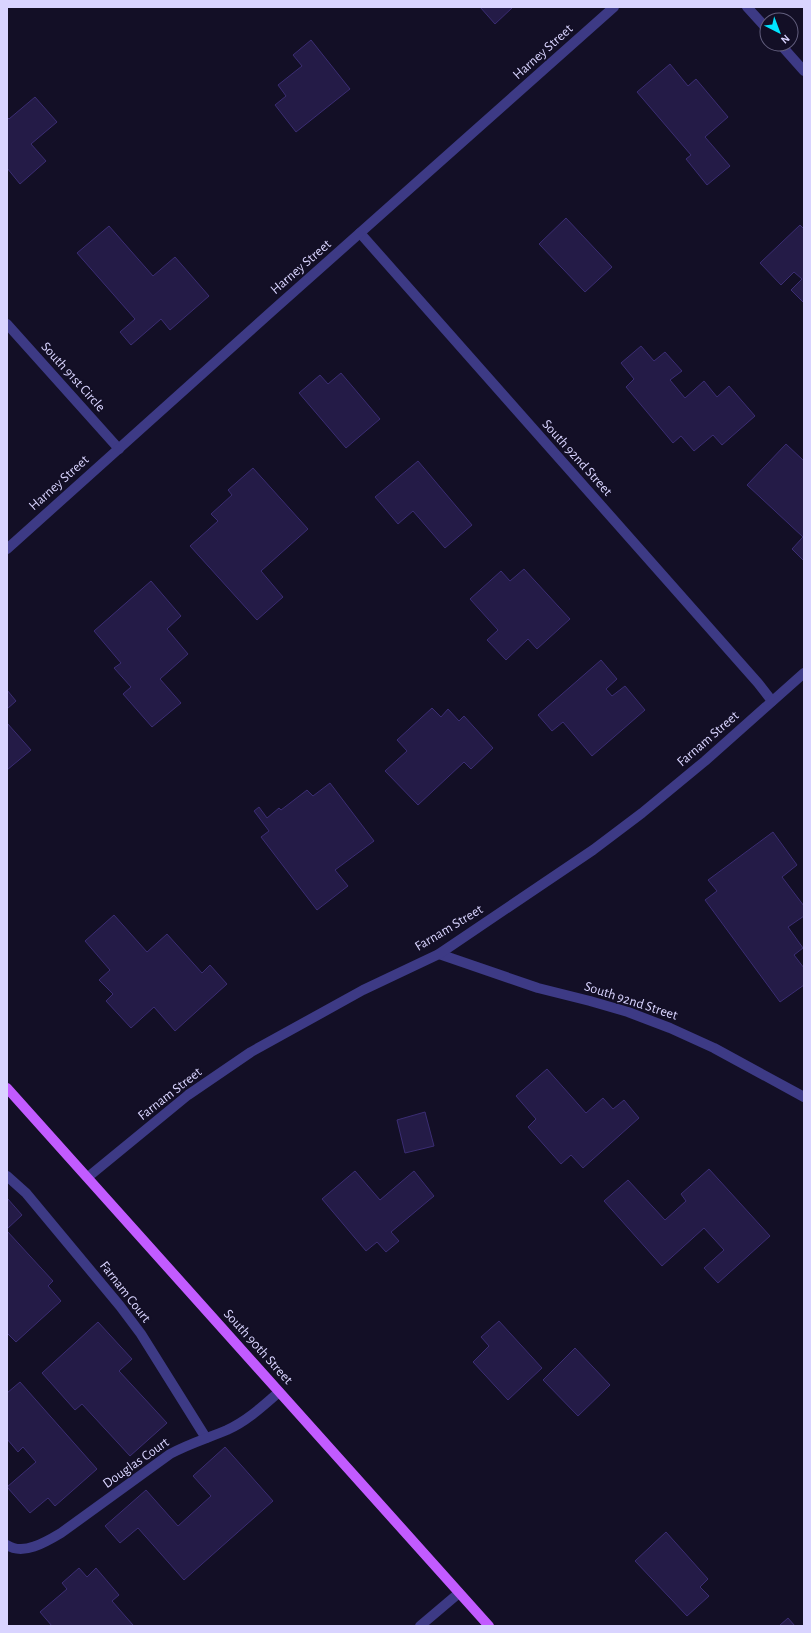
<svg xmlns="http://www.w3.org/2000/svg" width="811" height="1633" viewBox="0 0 811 1633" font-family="'Alegreya Sans',sans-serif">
	<rect width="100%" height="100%" fill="#130f26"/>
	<!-- building -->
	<g fill="#241b47" stroke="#3b2d73">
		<polygon points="480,7 513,7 495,24"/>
		<polygon points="311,40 350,89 296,132 275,105 286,96 278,85 302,66 293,55"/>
		<polygon points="670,64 688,86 696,79 728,117 705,137 730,166 707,185 686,159 691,155 637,92"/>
		<polygon points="35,97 57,122 31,144 46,161 20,184 7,168 7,117 9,119"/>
		<polygon points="566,218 612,267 585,292 539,244"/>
		<polygon points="800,225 804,229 804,303 791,290 802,279 794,272 781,285 760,263"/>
		<polygon points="109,226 153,276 175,257 209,296 170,330 161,319 131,345 120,332 135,319 77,253"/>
		<polygon points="641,346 654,361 665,352 682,371 670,380 685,398 704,381 717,397 729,386 755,416 722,445 713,435 694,451 681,436 673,443 626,387 634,379 621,363"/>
		<polygon points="341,373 380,419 346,448 299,393 320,375 328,384"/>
		<polygon points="786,444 804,461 804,561 792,549 803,537 747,485"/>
		<polygon points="418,461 472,525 445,548 413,511 398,524 375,497"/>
		<polygon points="253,468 308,529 261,571 283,597 257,620 190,546 218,521 211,514 232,495 228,490"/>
		<polygon points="524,569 570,619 537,649 528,639 506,660 487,640 498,630 470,599 501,571 510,581"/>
		<polygon points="151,581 181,616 167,629 188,654 160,679 181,703 152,727 123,694 131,687 114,668 121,663 94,631"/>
		<polygon points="601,660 617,679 606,689 612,696 625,686 645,710 592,756 563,722 552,731 538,715"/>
		<polygon points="7,690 16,701 7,709"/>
		<polygon points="432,708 441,717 448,709 459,721 464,716 493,748 471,769 464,762 418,805 385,771 407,751 397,740"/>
		<polygon points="7,723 31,750 7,770"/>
		<polygon points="330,783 374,841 335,870 348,886 317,910 261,837 269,831 254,811 259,807 267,818 279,808 281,810 307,790 313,796"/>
		<polygon points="773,832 797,865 782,877 804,906 804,916 788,927 803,948 794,955 804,968 804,985 780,1002 705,900 717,891 708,880"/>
		<polygon points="114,915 147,952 167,934 202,973 210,965 227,984 175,1031 154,1007 131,1028 106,1001 113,994 99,980 110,970 85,941"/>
		<polygon points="547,1069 586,1113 603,1098 613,1109 624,1100 639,1118 583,1168 571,1155 561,1164 528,1127 536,1119 516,1096"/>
		<polygon points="425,1112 434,1146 405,1153 397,1120"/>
		<polygon points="709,1169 770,1236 718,1283 704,1268 724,1250 704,1228 662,1266 604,1201 628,1180 665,1220 686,1201 681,1194"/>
		<polygon points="355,1171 380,1200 414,1171 434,1196 391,1232 399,1241 386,1252 377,1242 366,1251 322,1199"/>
		<polygon points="7,1198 22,1215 7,1229"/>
		<polygon points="7,1231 53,1281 48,1286 61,1301 16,1342 7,1333"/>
		<polygon points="499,1321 542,1368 508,1400 473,1362 489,1346 481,1337"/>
		<polygon points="98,1322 132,1359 119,1371 167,1423 130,1456 82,1404 75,1410 42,1373"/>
		<polygon points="575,1348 610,1385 578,1416 543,1380"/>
		<polygon points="20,1382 97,1469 55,1506 48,1498 30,1513 7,1487 36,1462 23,1447 18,1452 7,1439 7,1393"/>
		<polygon points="225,1447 273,1501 184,1580 138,1528 120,1543 105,1526 146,1490 178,1526 211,1496 193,1476"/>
		<polygon points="666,1532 708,1579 700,1587 709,1596 687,1616 635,1561"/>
		<polygon points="79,1568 87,1577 96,1568 119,1595 112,1601 133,1625 131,1626 52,1626 40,1612 67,1589 62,1583"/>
		<polygon points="788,1618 795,1626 779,1626"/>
	</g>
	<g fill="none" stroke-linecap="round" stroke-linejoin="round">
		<!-- service -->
		<polyline stroke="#3d3a85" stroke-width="10" points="420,1626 459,1593"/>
		<!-- minor -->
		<g stroke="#3d3a85" stroke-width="10">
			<polyline points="747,7 767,29"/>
			<polyline points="780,44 804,71"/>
			<polyline points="360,233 758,683 772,701"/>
			<polyline points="7,324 119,449"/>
			<polyline points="7,549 271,312 614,7"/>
			<polyline points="439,954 538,988 590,1001 628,1012 670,1028 714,1048 804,1097"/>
			<polyline points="7,1176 26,1193 120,1306 141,1334 206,1438"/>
			<polyline points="88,1177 188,1095 251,1052 363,990 439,954 593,850 642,813 705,761 804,673"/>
			<path d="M7 1545C23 1556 46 1542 61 1533L170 1454C188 1444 208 1438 227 1430 247 1421 263 1406 279 1392"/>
		</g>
		<!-- primary -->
		<polyline stroke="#c25bff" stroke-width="10" points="7,1088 489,1626"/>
	</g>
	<g text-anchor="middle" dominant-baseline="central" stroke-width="3.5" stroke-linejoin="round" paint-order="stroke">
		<!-- street labels -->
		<g font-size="14" fill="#d9d4ff" stroke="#130f26">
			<text transform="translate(543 52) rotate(-42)">Harney Street</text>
			<text transform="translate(301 267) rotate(-41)">Harney Street</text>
			<text transform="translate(73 377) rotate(48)">South 91st Circle</text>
			<text transform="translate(577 458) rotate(48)">South 92nd Street</text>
			<text transform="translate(59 483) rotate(-42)">Harney Street</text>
			<text transform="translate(708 739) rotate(-41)">Farnam Street</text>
			<text transform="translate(449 928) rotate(-31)">Farnam Street</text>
			<text transform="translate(631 1001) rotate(18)">South 92nd Street</text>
			<text transform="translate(170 1094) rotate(-38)">Farnam Street</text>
			<text transform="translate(125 1292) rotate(52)">Farnam Court</text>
			<text transform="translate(258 1347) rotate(48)">South 90th Street</text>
			<text transform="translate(136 1463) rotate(-35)">Douglas Court</text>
		</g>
	</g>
	<!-- border -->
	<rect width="811" height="1633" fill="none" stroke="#d9d4ff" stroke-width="16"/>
	<!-- north arrow -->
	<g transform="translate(779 32) rotate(138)"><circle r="19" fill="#130f26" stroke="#625e7d"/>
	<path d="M0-3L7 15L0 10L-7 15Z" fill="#00e5ff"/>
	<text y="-6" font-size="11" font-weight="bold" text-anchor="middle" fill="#d9d4ff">N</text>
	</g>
</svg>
